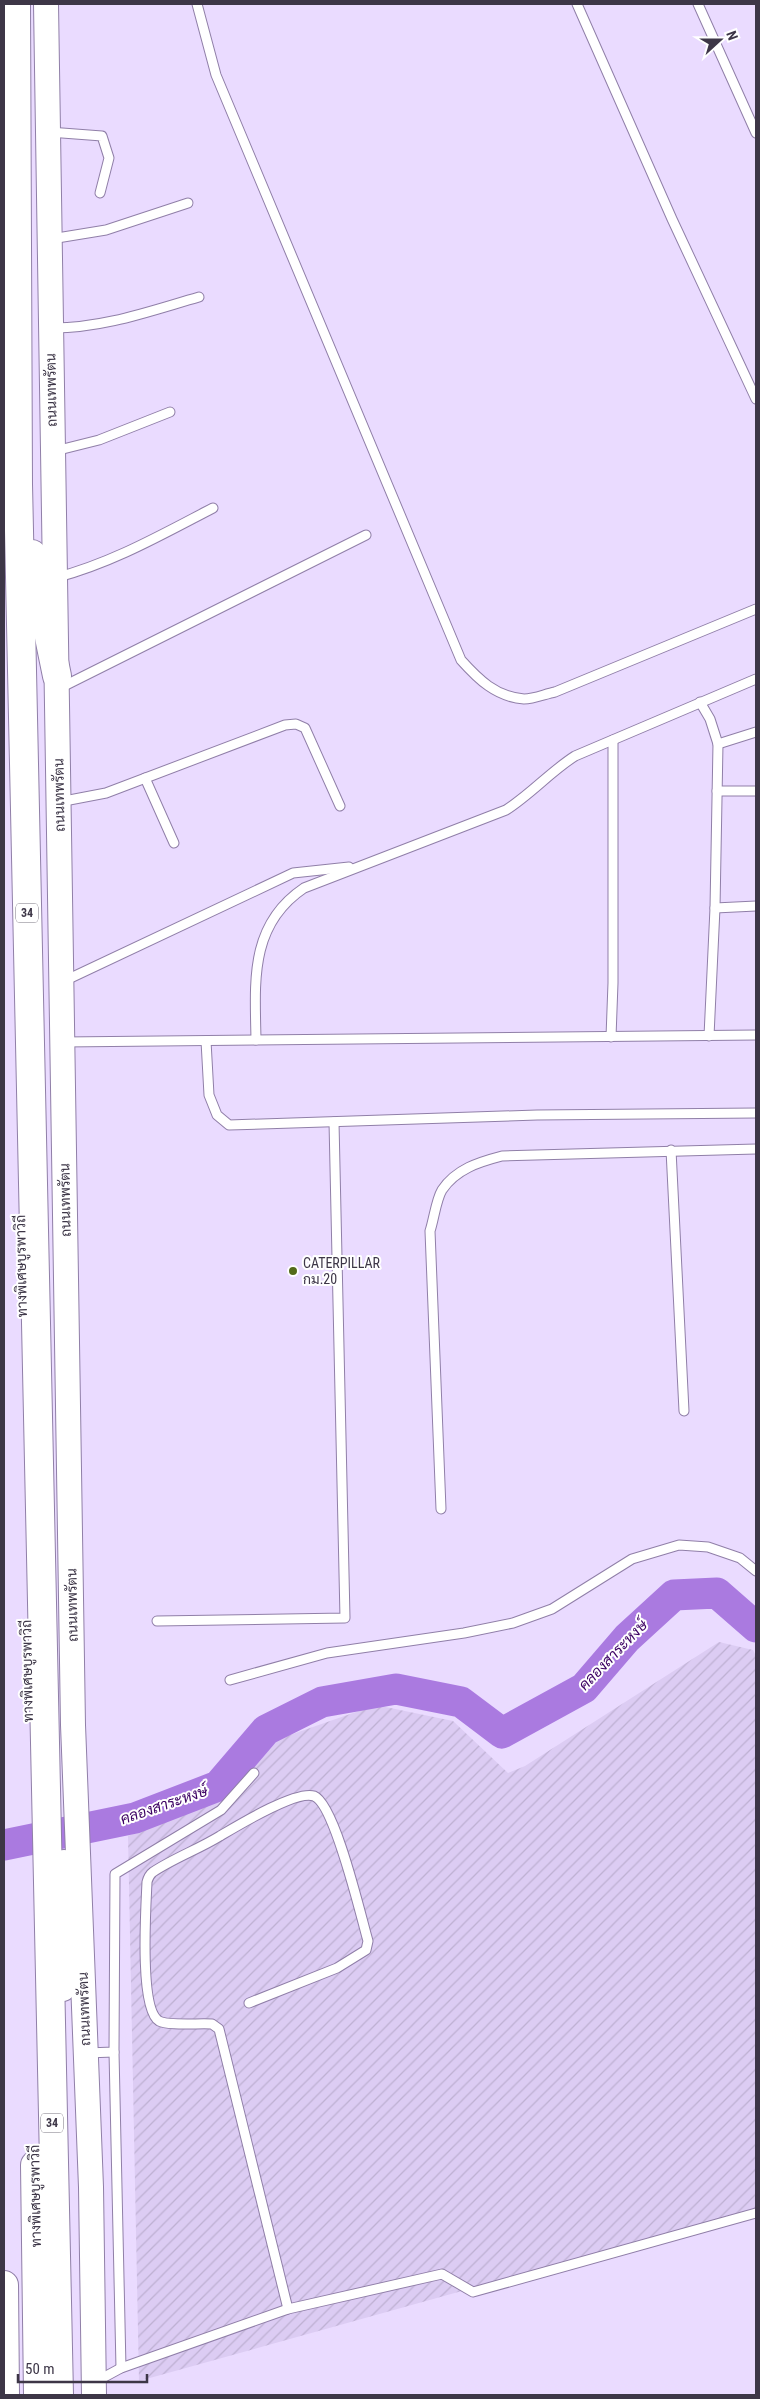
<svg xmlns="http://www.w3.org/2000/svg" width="760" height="2399" viewBox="0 0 760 2399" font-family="'Roboto Condensed',Sarabun,sans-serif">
	<defs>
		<pattern id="industrial-furrows" width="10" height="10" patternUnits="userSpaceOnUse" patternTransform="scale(1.25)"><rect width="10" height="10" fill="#dcccf3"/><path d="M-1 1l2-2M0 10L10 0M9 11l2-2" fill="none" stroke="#beb0d2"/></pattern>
	</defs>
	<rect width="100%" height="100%" fill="#eadbff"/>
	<!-- industrial -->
	<polygon fill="url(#industrial-furrows)" points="719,1642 753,1650 756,1656 756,2209 139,2381 128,1836 223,1795 267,1743 376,1705 453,1721 508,1773 525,1766"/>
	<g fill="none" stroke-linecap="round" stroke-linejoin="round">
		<!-- river -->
		<polyline stroke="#aa7ae0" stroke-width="31" points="4,1845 135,1818 218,1786 266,1730 322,1702 396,1689 461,1702 502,1733 584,1688 627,1638 674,1595 717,1593 756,1627"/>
		<!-- lane casing -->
		<g stroke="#907fa8" stroke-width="11">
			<g id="lane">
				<path d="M197 4 216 75 461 660C478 679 496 697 524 699 534 699 545 694 555 692L756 609"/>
				<polyline points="577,4 672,219 756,399"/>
				<polyline points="698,4 756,133"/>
				<polyline points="49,132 102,136 109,158 100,193"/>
				<polyline points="51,239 106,230 188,203"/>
				<path d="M53 328C104 328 150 311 199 297"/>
				<polyline points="55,451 99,440 170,412"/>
				<path d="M55 578C112 563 161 535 213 508"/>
				<polyline points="60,688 366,535"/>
				<polyline points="700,702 710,719 718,744 715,908 709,1036"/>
				<polyline points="718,744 756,732"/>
				<polyline points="145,778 174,843"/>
				<polyline points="717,791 756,791"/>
				<polyline points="59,802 106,793 285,725 296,724 305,728 340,806"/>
				<polyline points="715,908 756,906"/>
				<polyline points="62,982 293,873 349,867"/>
				<polyline points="611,1037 613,983 613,740"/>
				<path d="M256 1040C255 982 249 925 304 888L506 810C531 794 550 772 575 756L756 679"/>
				<polyline points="206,1041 209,1095 217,1115 229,1125 537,1115 756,1113"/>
				<polyline points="63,1042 756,1035"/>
				<polyline points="671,1150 684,1411"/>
				<path d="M441 1509 430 1231C434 1219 436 1200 442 1190 456 1169 479 1162 502 1156L756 1149"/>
				<polyline points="157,1621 345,1618 334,1122"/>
				<polyline points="230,1680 327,1653 464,1633 513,1623 552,1609 632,1559 679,1545 708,1547 740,1558 756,1571"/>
				<path d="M249 2003 337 1968 366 1950 368 1941C361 1917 335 1804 314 1796 296 1790 237 1826 220 1836 199 1849 174 1858 153 1872 149 1875 148 1878 147 1882 146 1905 139 2009 159 2021 168 2026 200 2023 212 2024L219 2029 288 2309"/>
				<polyline points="114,2052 121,2368"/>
				<polyline points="86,2053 114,2052 115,1874 221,1810 254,1773"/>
				<polyline points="97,2381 121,2368 288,2309 442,2274 473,2292 756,2213"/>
			</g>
		</g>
		<!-- secondary casing -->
		<g stroke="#907fa8" stroke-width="26">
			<g id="secondary">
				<polyline points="46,4 73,1725 91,2187 94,2395"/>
				<polyline points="63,1989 64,1862"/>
			</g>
		</g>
		<!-- highway casing -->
		<g stroke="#907fa8" stroke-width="30">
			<g id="highway">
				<polyline points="16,4 18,484 59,2395"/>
				<polyline points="32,554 57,676"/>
				<polyline points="35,2165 38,2395"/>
				<polyline points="4,2285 5,2395"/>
			</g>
		</g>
		<!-- lane -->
		<use href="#lane" stroke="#fff" stroke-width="9"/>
		<!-- secondary -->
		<use href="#secondary" stroke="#fff" stroke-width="24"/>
		<!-- highway -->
		<use href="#highway" stroke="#fff" stroke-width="28"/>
	</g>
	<!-- markers -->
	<circle fill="#536a19" stroke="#fff" stroke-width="2" cx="293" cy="1271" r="5"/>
	<g text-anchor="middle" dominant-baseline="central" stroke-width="4" stroke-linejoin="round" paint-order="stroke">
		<!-- shield labels -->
		<g fill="#fff" stroke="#77727e" stroke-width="1">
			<rect x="16" y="903.5" width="22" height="19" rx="4"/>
			<rect x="41" y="2113.5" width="22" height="19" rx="4"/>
		</g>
		<g font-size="12" font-weight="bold" fill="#3d3647">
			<text x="27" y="913">34</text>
			<text x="52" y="2123">34</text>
		</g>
		<!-- street labels -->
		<g font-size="14" fill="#3d3647" stroke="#fff">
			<text transform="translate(51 390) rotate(-91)">ถนนเทพรัตน</text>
			<text transform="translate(59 795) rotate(-91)">ถนนเทพรัตน</text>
			<text transform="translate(65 1200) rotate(-91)">ถนนเทพรัตน</text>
			<text transform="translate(21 1266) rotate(-91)">ทางพิเศษบูรพาวิถี</text>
			<text transform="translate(72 1605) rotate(-91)">ถนนเทพรัตน</text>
			<text transform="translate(27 1671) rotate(-91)">ทางพิเศษบูรพาวิถี</text>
			<text transform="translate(84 2009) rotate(-92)">ถนนเทพรัตน</text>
			<text transform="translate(35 2196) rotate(-91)">ทางพิเศษบูรพาวิถี</text>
		</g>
		<!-- poi labels -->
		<g font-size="14" fill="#3d3647" stroke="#fff" text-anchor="start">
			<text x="303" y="1263">CATERPILLAR<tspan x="303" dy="16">กม.20</tspan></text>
		</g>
		<!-- water labels -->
		<g font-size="15" font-style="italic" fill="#3d0364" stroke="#fff">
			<text transform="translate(613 1655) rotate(-46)">คลองสาระหงษ์</text>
			<text transform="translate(164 1805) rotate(-19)">คลองสาระหงษ์</text>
		</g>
	</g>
	<!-- border -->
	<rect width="760" height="2399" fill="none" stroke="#3d3647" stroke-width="10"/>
	<!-- north arrow -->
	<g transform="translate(720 40) rotate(69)" stroke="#ffffff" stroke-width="4" paint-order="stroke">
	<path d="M0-4L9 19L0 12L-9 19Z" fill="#3d3647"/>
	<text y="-8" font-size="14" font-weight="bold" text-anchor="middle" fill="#3d3647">N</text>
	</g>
	<!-- scale -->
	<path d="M18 2374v8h129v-8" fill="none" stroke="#3d3647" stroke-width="2.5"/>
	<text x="25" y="2374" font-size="15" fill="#3d3647" stroke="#ffffff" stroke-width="4" paint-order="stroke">50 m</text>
</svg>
